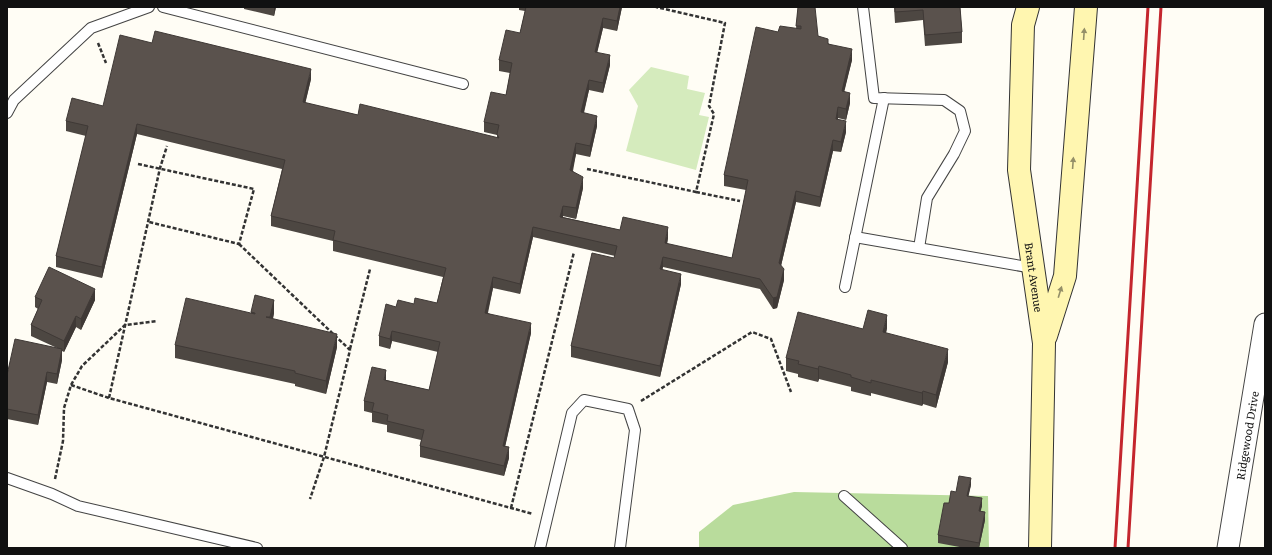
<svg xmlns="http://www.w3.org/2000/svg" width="1272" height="555" viewBox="0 0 1272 555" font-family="Literata,serif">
	<rect width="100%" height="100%" fill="#fffdf5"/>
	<!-- green -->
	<polygon fill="#d5ebbd" points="651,67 689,76 687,89 705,93 699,115 709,117 696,170 626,151 638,106 629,90"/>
	<!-- forest -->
	<polygon fill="#b9dc9c" points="794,492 988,496 989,548 699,548 699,532 733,505"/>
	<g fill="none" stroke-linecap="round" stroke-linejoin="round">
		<!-- service casing -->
		<g stroke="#444" stroke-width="12">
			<g id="service">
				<polyline points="163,7 463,84"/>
				<polyline points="863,7 874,98 944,100 960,111 965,131 954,154 927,198 919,248"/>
				<polyline points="7,113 14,100 91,28 149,7"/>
				<polyline points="855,237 1033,268"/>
				<polyline points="845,287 884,98"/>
				<polyline points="7,478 52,494 78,506 257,548"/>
				<polyline points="844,496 902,548"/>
				<polyline points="540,548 572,413 584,400 628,409 635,430 620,548"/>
			</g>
		</g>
		<!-- minor casing -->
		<g stroke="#444" stroke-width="23">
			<g id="minor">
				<path id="s1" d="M1228 548 1265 324"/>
			</g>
		</g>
		<!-- secondary casing -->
		<g stroke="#333" stroke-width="24">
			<g id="secondary">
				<path id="s2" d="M1028 7 1023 25 1019 170 1044 343 1040 548"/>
				<polyline points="1046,336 1065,276 1086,7"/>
			</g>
		</g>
		<!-- path -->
		<g stroke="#333" stroke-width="2.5" stroke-dasharray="4 2" stroke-linecap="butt">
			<polyline points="98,43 106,63"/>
			<polyline points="138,164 254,189 239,244 149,222"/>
			<polyline points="587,169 696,192 714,114 709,106 725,23 656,7"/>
			<polyline points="696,192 740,201"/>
			<polyline points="239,244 350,350 324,457 310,499"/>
			<polyline points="350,349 370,269"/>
			<polyline points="71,385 109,398 533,514"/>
			<polyline points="109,398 160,168 167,146"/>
			<polyline points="641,401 752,332 771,339 791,392"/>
			<polyline points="55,479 63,441 64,408 71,385 82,366 125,325 157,321"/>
			<polyline points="511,508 574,252"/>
		</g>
		<!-- service -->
		<use href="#service" stroke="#fff" stroke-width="10"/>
		<!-- minor -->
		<use href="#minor" stroke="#fff" stroke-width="21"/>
		<!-- secondary -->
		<use href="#secondary" stroke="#fff6b0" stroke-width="22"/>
		<!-- rail -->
		<g stroke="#c4262e" stroke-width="3">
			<polyline points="1115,548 1148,7"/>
			<polyline points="1128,548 1161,7"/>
		</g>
	</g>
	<!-- wall -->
	<g fill="#4d4742">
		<polygon points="244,7 276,7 274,16 244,9"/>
		<polygon points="519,7 622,7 617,31 603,28 597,52 610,65 603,93 589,90 584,113 597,126 590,157 576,154 573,171 583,188 576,219 563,216 563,217 620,230 668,238 667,244 732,258 746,190 724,186 724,175 778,32 796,29 798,7 818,36 852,60 844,91 850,103 846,120 838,118 838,120 846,132 841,152 833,151 820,207 796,202 781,266 784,280 777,308 773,309 760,289 663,267 662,270 681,284 660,377 571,357 571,346 614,258 615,256 533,237 520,294 493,288 488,313 531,333 505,446 509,458 504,476 420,457 420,446 421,440 387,432 387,425 372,422 372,413 364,411 364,401 386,380 429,390 438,352 392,341 390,349 379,346 379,336 396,307 414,304 437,303 443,277 333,251 333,241 271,226 271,216 282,169 137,134 102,278 56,267 56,256 86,136 66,131 66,121 103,106 152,43 311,79 305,103 358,115 497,138 497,135 484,132 484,122 506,95 510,73 499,71 499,60 520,33 525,11 519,10"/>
		<polygon points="894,7 960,7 962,32 962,43 925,46 923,20 895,23"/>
		<polygon points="35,297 95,300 81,330 76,327 64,352 62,351 62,360 57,384 47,382 38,425 7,419 7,375 57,348 31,336 31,325 38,309 35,307"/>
		<polygon points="251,312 274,313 273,319 337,347 326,394 295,386 295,384 175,358 175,345 251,313"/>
		<polygon points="887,328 886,333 948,362 936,408 923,404 922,406 871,393 871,396 851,391 851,387 819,379 818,382 798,377 798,374 786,371 786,358 863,329"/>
		<polygon points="971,485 968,496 982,506 980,511 985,520 979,548 965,548 938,543 938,535 949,503 956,492"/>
	</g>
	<!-- shaded-wall -->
	<g fill="#3f3936">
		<polygon points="274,7 276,7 274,16"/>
		<polygon points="620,7 622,7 617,31 617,21"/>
		<polygon points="603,18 603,28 595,62 595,52"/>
		<polygon points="852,49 852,60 842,101 842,91"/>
		<polygon points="610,55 610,65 603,93 603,83"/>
		<polygon points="311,69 311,79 303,113 303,102"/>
		<polygon points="589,80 589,90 581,123 581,112"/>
		<polygon points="850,93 850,103 846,120 846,109"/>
		<polygon points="838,107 838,118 836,130 836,119"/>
		<polygon points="597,116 597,126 590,157 590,146"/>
		<polygon points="846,121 846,132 841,152 841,142"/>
		<polygon points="137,124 137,134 102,278 102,267"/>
		<polygon points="833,140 833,151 820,207 820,197"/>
		<polygon points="576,143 576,154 570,180 570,170"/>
		<polygon points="583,177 583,188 576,219 576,208"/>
		<polygon points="796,191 796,202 779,274 779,263"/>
		<polygon points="563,206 563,216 560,227 560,217"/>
		<polygon points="533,227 533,237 520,294 520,284"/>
		<polygon points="668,227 668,238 665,254 665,243"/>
		<polygon points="663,257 663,267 660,279 660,269"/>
		<polygon points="784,269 784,280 777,308 773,309 773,298"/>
		<polygon points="681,274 681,284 660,377 660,366"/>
		<polygon points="493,277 493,288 485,323 485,313"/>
		<polygon points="95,289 95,300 81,330 81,319"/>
		<polygon points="274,300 274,313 270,330 266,317"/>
		<polygon points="887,315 887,328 883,345 883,332"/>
		<polygon points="76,316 76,327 64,352 64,341"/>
		<polygon points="531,323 531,333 503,456 503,446"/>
		<polygon points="392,331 392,341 390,349 390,339"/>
		<polygon points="337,334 337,347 326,394 326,381"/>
		<polygon points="62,349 62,360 57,384 57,374"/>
		<polygon points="948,349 948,362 936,408 936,395"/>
		<polygon points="819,366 819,379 818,382 818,369"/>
		<polygon points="386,370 386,380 384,380"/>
		<polygon points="47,372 47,382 38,425 38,415"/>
		<polygon points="923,391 923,404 922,406 922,393"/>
		<polygon points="509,447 509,458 504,476 504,466"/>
		<polygon points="971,478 971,485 967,503 967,496"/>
		<polygon points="982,498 982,506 979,518 979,511"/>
		<polygon points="985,512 985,520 979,548 979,543"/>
	</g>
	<!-- building -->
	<g fill="#5a524d" stroke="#3f3936">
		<polygon points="526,7 620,7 617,21 603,18 595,52 610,55 603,83 589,80 581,112 597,116 590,146 576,143 570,170 583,177 576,208 563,206 560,217 620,230 623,217 668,227 665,243 732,258 748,180 724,175 756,27 778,32 780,26 801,29 801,26 796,26 798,7 815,7 818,36 828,39 828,44 852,49 842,91 850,93 846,109 838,107 836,119 846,121 841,142 833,140 820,197 796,191 779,263 784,269 777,297 773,298 760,279 663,257 660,269 681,274 660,366 571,346 592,253 614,258 617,246 533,227 520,284 493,277 485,313 531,323 503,446 509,447 504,466 420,446 424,430 387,421 388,415 372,411 374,403 364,401 372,367 386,370 384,380 429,390 440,342 392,331 390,339 379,336 386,304 396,307 398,300 414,304 415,298 437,303 446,268 333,240 335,231 271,216 285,160 137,124 102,267 56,256 88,126 66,121 72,98 103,106 120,35 152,43 155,31 311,69 303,102 358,115 360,104 499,138 497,134 499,125 484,122 491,92 506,95 512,63 499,60 506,30 520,33"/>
		<polygon points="895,7 960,7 962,32 925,35 923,10 895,12"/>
		<polygon points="49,267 95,289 81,319 76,316 64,341 31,325 42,300 35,297"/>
		<polygon points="255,295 274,300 270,317 266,317 337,334 326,381 295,373 295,371 175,345 186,298 255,314 255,313 251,312"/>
		<polygon points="868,310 887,315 883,332 948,349 936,395 923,391 922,393 871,380 871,383 851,377 851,375 819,366 818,369 798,364 799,361 786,358 798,312 863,329"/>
		<polygon points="15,339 62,349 57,374 47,372 38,415 7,409 7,375"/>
		<polygon points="959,476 971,478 967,496 982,498 979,511 985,512 979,543 938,535 944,503 949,503 951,491 956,492"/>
	</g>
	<!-- one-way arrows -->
	<defs><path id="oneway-solid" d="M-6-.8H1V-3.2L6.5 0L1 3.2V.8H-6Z"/></defs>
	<g fill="#948f68">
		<use href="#oneway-solid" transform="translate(1084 34) rotate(-86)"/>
		<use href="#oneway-solid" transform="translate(1073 163) rotate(-86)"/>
		<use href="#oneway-solid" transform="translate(1060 292) rotate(-73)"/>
	</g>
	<g text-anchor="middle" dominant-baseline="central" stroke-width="4" stroke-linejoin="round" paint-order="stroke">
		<!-- street labels -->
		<g font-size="11" fill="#111" stroke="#fff">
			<text stroke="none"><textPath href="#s2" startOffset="272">Brant Avenue</textPath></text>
			<text stroke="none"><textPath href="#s1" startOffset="114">Ridgewood Drive</textPath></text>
		</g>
	</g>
	<!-- border -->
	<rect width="1272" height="555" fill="none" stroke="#111111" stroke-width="16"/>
</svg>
